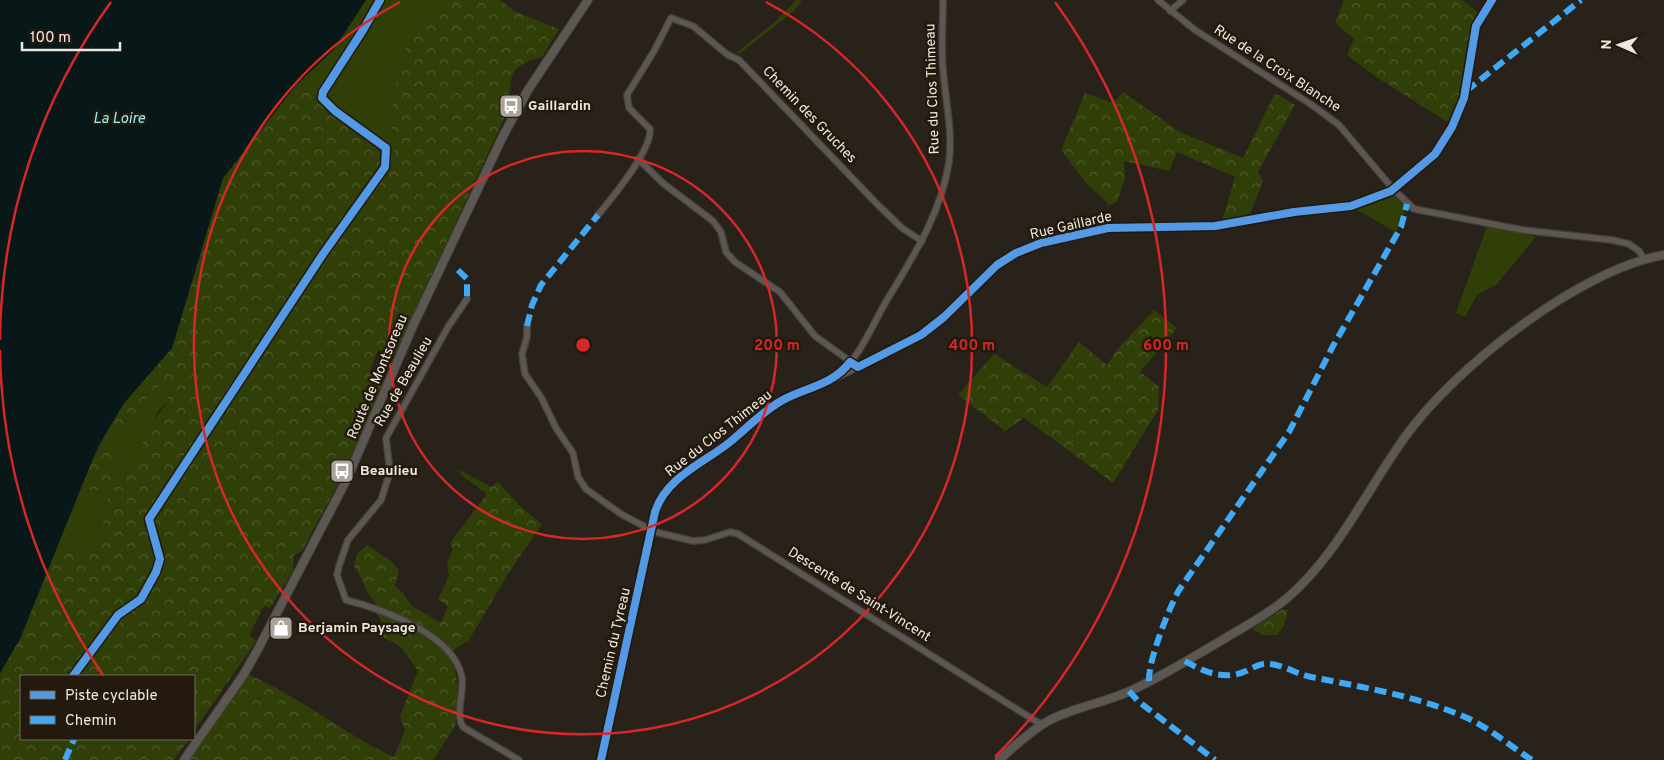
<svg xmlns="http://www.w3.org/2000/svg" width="1664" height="760" viewBox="0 0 1664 760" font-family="Overpass,sans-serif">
	<defs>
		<pattern id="forest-crowns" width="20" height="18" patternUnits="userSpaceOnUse" patternTransform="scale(1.25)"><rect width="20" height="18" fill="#303f08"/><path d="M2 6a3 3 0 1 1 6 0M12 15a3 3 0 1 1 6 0" fill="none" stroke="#4e5b2c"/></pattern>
	</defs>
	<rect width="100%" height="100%" fill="#28221b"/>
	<!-- grass -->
	<g fill="#303f08">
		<polygon points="366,0 448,0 400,58 394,101 386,120 398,140 394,152 381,161 360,138 303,87 295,86 334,49"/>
		<polygon points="796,0 802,0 793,12 739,54 736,53 777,20"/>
		<polygon points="1389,195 1394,196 1404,205 1404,215 1396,232 1357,210 1357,208"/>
		<polygon points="1487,226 1536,237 1496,285 1477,295 1465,317 1456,313"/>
		<path d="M167 384 168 402 159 410 129 471 118 476 112 474 117 454 108 450 94 457 108 430 113 431C120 426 130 420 136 413 147 400 147 388 167 384Z"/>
		<polygon points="107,490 109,494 101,517 107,536 104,544 69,553 56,546 79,491"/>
	</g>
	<!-- forest -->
	<g fill="url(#forest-crowns)">
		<path d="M448 0H500L514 11 559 29 542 57C505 67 513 76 508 110L394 356 378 350 369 372 385 379 346 469 302 551 294 555 293 571 270 608 264 606 249 635 256 641 194 731V676H21V739H189L174 760H0V673L20 639 56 546 69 553 104 544 107 536 101 517 109 494 107 490 79 491 94 457 108 450 117 454 113 474 118 476 129 471 152 423 168 402 167 384C149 387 146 401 136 413 130 421 120 426 113 431L108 430 124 403 172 348 223 178 295 86 303 87 360 138 381 161 394 152 398 139 386 120 394 101 400 58 414 36Z"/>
		<polygon points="1344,0 1462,0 1479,13 1456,112 1447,122 1375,76 1347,55 1354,39 1335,23"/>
		<polygon points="1123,92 1180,132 1243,158 1275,93 1295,105 1258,172 1263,181 1248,219 1221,225 1235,177 1177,152 1169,171 1124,161 1125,178 1117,202 1107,206 1108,203 1086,183 1061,150 1085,93 1113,103"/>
		<polygon points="1154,310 1177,328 1140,372 1159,387 1158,410 1113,483 1024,418 1005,431 958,395 994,354 1047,387 1079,342 1107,365 1117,350"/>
		<path d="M460 470 491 487 498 482 522 508 542 524 508 574 469 640 452 651 459 693 455 726 433 760H189L249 675C300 697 343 733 394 757L405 731 400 716 418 671C407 654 401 643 381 637V621L376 612 377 605C365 593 364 579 354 566L357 554 367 545 392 562 399 570 395 586 402 592 412 606 441 623 448 607 438 599 449 577 447 563 453 549 450 543 487 494 460 474Z"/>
		<polygon points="1283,609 1288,610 1284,626 1277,635 1263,635 1252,629"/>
	</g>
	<!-- water -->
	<polygon fill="#081717" points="0,0 366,0 334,49 295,86 223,178 172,348 124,403 98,446 20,639 0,673"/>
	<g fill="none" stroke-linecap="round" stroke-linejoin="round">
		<!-- street casing -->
		<g stroke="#453f3a" stroke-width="8">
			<g id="street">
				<polyline points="1158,0 1195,30 1312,105 1339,125 1394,190 1414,209 1523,230 1612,240 1629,244 1639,251 1644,259"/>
				<polyline points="1170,11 1183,0"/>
				<polyline points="638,159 664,184 713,221 721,232 726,252 735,262 780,292 815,336 858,367 921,335 944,317 997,265 1016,253 1041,243 1108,228 1215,226 1294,212 1351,206 1391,191 1435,154 1452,127 1464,98 1476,26 1492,0"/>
				<path d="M598 215C612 198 652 150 650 129L629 108 627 95 654 51 671 18 693 26 728 55 739 60 878 205 902 228 922 241"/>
				<path d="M467 299 448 327 386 438 390 472 381 500 348 540 339 566 337 575 346 600C383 609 456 636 462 678 464 693 455 714 463 727L519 760"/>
				<polyline points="527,326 527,337 522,354 525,374 541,397 556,428 573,453 578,477 586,489 621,514 655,532 693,541 705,540 730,532 738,534 1042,725"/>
				<polyline points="838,377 858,367"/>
				<path d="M601 760 655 512C666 478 703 464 728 444 746 430 761 412 781 401 798 391 820 389 836 377 856 363 872 327 884 305 911 260 941 215 949 162 953 131 945 99 943 68 941 46 943 22 943 0"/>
			</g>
		</g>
		<!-- secondary casing -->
		<g stroke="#453f3a" stroke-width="10">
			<g id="secondary">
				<polyline points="184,760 244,674 257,651 347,479 412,328 502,138 528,90 588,0"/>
				<path d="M999 760C1015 746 1031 730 1050 720 1075 707 1104 703 1130 691 1163 676 1193 657 1224 639 1245 626 1267 615 1286 599 1337 556 1366 491 1405 437 1453 369 1580 269 1664 255"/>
			</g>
		</g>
		<!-- street -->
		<use href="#street" stroke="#5c5752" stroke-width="5.5"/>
		<!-- secondary -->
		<use href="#secondary" stroke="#5c5752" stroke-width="8"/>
		<!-- quiet -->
		<g stroke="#3fa9f5" stroke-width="6" stroke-dasharray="12 6" stroke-linecap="butt">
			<polyline points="1466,91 1581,0"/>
			<polyline points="458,270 467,279 467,299"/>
			<polyline points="527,326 532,305 541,285 598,215"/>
			<path d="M1185 661C1204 672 1225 681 1246 671 1254 667 1262 662 1271 664 1285 666 1297 674 1311 677 1362 687 1417 696 1465 717 1490 728 1510 746 1532 760"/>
			<path d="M1149 681C1148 661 1169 608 1179 590L1289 432 1333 346 1401 227 1407 204"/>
			<polyline points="1129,691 1138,701 1215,760"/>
			<polyline points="65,760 74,739"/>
		</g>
		<!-- cycleway casing -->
		<g stroke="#23190c" stroke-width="11">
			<g id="cycleway">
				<polyline points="73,676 118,615 141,599 156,572 160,559 149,519 323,254 385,167 386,148 335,111 322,98 323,92 363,30 380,0"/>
				<path d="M601 760 655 512C666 477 704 463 730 442 747 428 762 412 781 401 806 387 832 386 850 362L858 367 921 335 944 317 997 265 1016 253 1041 243 1108 228 1215 226 1294 212 1351 206 1391 191 1435 154 1452 127 1464 98 1476 26 1492 0"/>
			</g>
		</g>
		<!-- cycleway -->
		<use href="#cycleway" stroke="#5399e6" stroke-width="8"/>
	</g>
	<!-- distance rings -->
	<g fill="none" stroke="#d62828" stroke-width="2.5">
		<circle cx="583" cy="345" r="194"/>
		<path d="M766 2A389 389 0 1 1 400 2"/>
		<path d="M103 675A583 583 0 0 1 0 350M0 340A583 583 0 0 1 111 2M1055 2A583 583 0 0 1 995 757"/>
	</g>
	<!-- icons -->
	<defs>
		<g id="bus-square" transform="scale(1.25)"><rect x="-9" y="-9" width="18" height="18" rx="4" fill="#a9a39b" stroke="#23190c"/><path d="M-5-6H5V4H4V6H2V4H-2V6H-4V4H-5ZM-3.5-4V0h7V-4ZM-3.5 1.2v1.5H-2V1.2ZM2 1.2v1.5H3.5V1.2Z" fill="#fff"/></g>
		<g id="shop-square" transform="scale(1.25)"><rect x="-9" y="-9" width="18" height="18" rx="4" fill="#a9a39b" stroke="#23190c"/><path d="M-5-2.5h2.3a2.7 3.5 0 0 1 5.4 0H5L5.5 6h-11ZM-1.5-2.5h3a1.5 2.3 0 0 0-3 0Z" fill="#fff"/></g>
	</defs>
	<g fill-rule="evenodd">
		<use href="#bus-square" x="511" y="106"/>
		<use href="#bus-square" x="342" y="471"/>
		<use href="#shop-square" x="281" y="628"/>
	</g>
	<g text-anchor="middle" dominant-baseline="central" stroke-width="5" stroke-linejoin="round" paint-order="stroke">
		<!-- street labels -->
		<g font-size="14" fill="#efe8e0" stroke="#23190c">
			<text transform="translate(1277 69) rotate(33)">Rue de la Croix Blanche</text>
			<text transform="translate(933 89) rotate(-92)">Rue du Clos Thimeau</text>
			<text transform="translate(809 115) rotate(46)">Chemin des Gruches</text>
			<text transform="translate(1071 226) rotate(-13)">Rue Gaillarde</text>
			<text transform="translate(378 377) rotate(-67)">Route de Montsoreau</text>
			<text transform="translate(404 382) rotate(-60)">Rue de Beaulieu</text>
			<text transform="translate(719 434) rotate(-38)">Rue du Clos Thimeau</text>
			<text transform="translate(859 595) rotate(32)">Descente de Saint-Vincent</text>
			<text transform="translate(614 643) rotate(-77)">Chemin du Tyreau</text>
		</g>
		<!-- poi labels -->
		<g font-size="14" font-weight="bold" fill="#efe8e0" stroke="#23190c" text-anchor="start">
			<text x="528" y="106">Gaillardin</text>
			<text x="360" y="471">Beaulieu</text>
			<text x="298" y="628">Berjamin Paysage</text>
		</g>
		<!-- water labels -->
		<g font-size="15" font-style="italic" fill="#93f1fa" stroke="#23190c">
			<text x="119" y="119">La Loire</text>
		</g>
	</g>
	<circle cx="583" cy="345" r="8" fill="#d62828" stroke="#23190c" stroke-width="2.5"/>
	<g font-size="15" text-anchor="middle" font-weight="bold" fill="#d62828" stroke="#23190c" stroke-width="5" stroke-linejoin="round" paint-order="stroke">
		<text x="777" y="350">200 m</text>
		<text x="972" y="350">400 m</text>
		<text x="1166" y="350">600 m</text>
	</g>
	<!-- legend -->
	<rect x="20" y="675" width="175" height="65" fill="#23190c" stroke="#756c61"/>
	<rect x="30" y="691" width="25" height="8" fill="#5399e6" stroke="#756c61"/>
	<text x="65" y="700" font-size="15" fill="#efe8e0">Piste cyclable</text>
	<rect x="30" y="716" width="25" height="8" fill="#3fa9f5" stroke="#756c61"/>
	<text x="65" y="725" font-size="15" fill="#efe8e0">Chemin</text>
	<!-- north arrow -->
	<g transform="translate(1619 45) rotate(272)" stroke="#23190c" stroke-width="4" paint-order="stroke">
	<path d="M0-4L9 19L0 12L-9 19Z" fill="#efe8e0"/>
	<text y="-8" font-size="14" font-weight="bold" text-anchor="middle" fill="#efe8e0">N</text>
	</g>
	<!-- scale -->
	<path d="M22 42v8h98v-8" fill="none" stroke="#efe8e0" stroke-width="2.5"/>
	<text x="30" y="42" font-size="15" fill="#efe8e0" stroke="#23190c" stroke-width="4" paint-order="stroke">100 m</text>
</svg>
